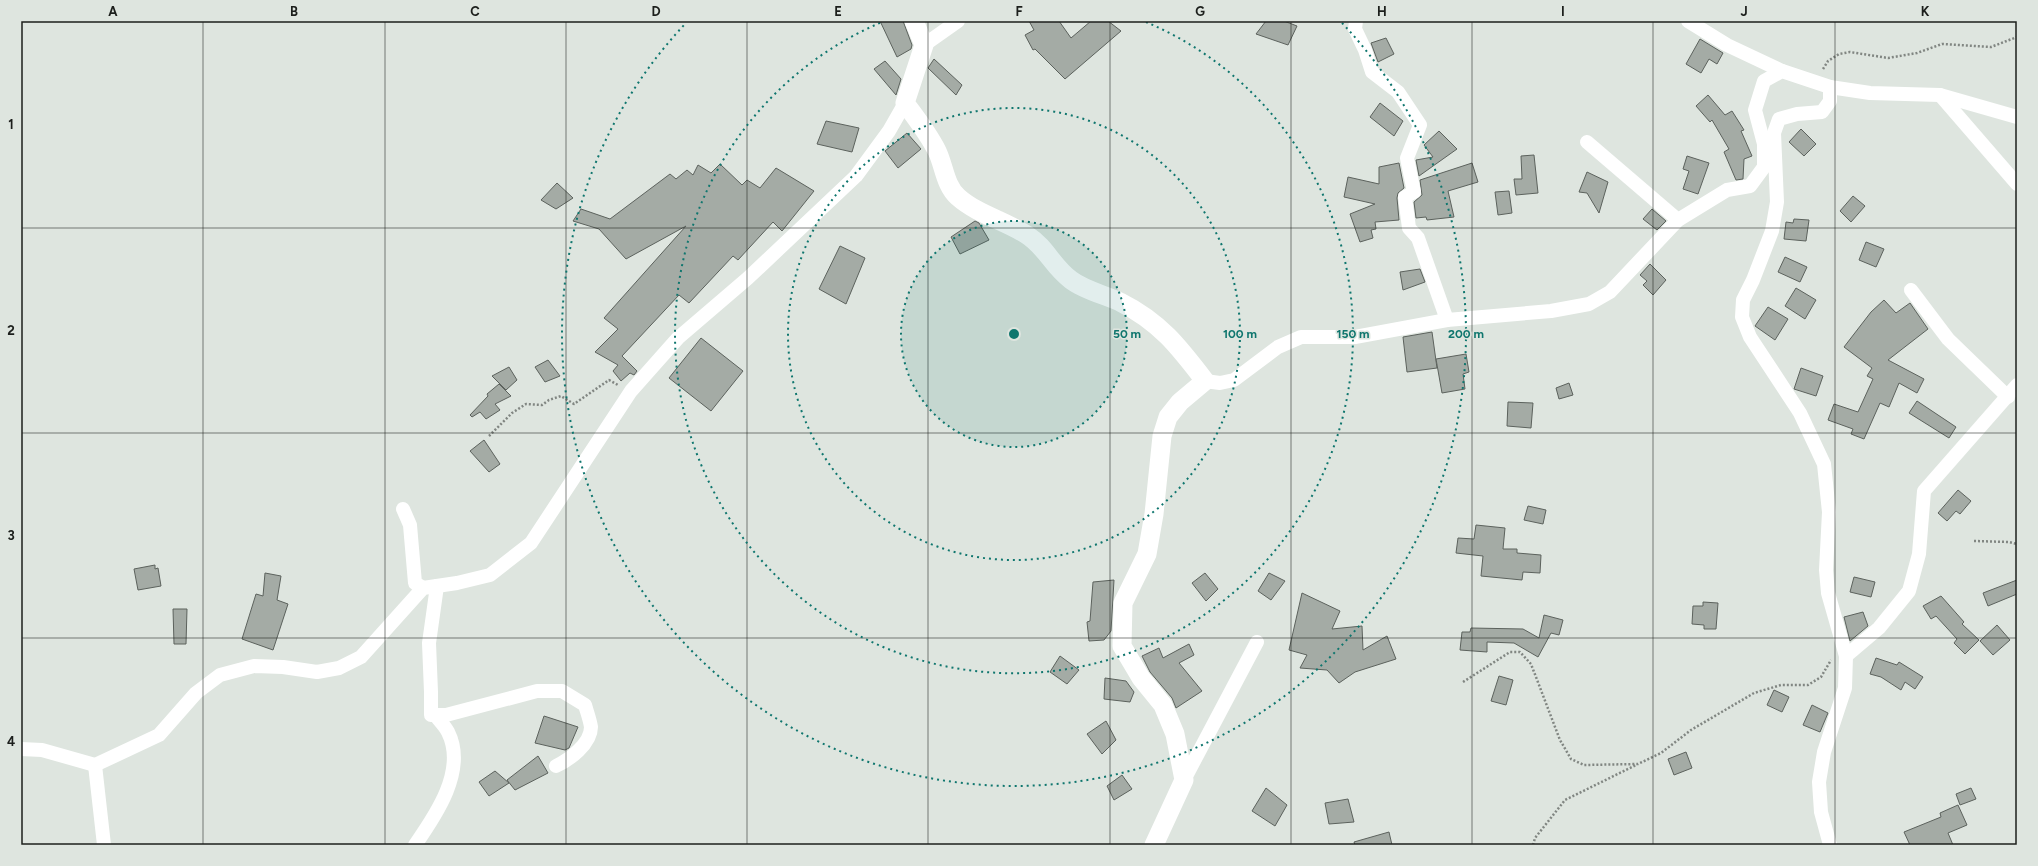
<svg xmlns="http://www.w3.org/2000/svg" width="2038" height="866" viewBox="0 0 2038 866" font-family="Figtree,sans-serif">
	<rect width="100%" height="100%" fill="#dee5df"/>
	<!-- building -->
	<g fill="#a4aba5" stroke="#5c625d">
		<polygon points="880,21 903,21 912,45 911,49 897,57"/>
		<polygon points="1029,21 1059,21 1071,38 1091,21 1108,21 1121,31 1065,79 1035,49 1033,50 1025,35 1034,30"/>
		<polygon points="1266,21 1284,21 1297,26 1288,45 1256,34"/>
		<polygon points="1386,38 1394,54 1378,62 1371,43"/>
		<polygon points="1700,39 1723,53 1717,64 1709,59 1701,73 1686,64"/>
		<polygon points="934,59 962,85 956,95 928,68"/>
		<polygon points="885,61 901,79 896,95 874,69"/>
		<polygon points="1708,95 1725,115 1732,111 1744,130 1741,131 1752,156 1744,159 1743,179 1736,180 1724,152 1729,149 1712,120 1710,122 1696,106"/>
		<polygon points="1380,103 1403,121 1394,136 1370,117"/>
		<polygon points="826,121 859,128 852,152 817,144"/>
		<polygon points="1801,129 1816,144 1804,156 1789,142"/>
		<polygon points="1439,131 1457,149 1419,176 1416,160 1433,157 1424,145"/>
		<polygon points="907,133 921,149 898,168 885,151"/>
		<polygon points="1534,155 1538,193 1516,195 1514,179 1522,179 1521,156"/>
		<polygon points="1687,156 1709,163 1698,194 1683,189 1689,171 1683,169"/>
		<polygon points="1399,163 1404,188 1398,193 1397,198 1399,220 1375,222 1376,229 1371,230 1373,238 1360,242 1350,214 1375,204 1344,197 1348,177 1379,184 1379,167"/>
		<polygon points="1472,163 1478,182 1448,191 1454,217 1427,220 1426,217 1416,218 1414,202 1422,195 1420,180"/>
		<polygon points="720,164 742,185 747,180 760,188 776,168 814,191 782,231 773,222 738,260 733,256 689,303 679,295 622,356 637,371 634,375 630,373 621,381 613,371 618,365 595,352 618,329 604,318 686,226 626,259 599,229 573,221 581,209 610,219 670,174 676,179 687,170 693,175 698,165 711,173"/>
		<polygon points="1587,172 1608,182 1599,213 1587,193 1579,192"/>
		<polygon points="557,183 573,198 556,209 541,200"/>
		<polygon points="1509,191 1512,213 1498,215 1495,192"/>
		<polygon points="1853,196 1865,206 1851,222 1840,211"/>
		<polygon points="1652,209 1666,221 1657,230 1643,219"/>
		<polygon points="1794,219 1809,220 1806,241 1784,239 1786,222 1793,223"/>
		<polygon points="975,221 979,223 989,240 960,254 951,237"/>
		<polygon points="1866,242 1884,249 1876,267 1859,260"/>
		<polygon points="840,246 865,258 846,304 819,289"/>
		<polygon points="1785,257 1807,267 1800,282 1778,272"/>
		<polygon points="1650,264 1666,280 1653,295 1643,285 1647,281 1640,275"/>
		<polygon points="1420,269 1425,282 1403,290 1400,272"/>
		<polygon points="1796,288 1816,300 1805,319 1785,306"/>
		<polygon points="1884,300 1896,313 1910,303 1928,329 1888,360 1924,379 1917,393 1899,383 1889,407 1880,403 1864,439 1851,434 1853,429 1828,420 1834,404 1858,412 1873,379 1867,376 1872,368 1844,347 1871,312"/>
		<polygon points="1768,307 1788,319 1775,340 1755,326"/>
		<polygon points="1432,332 1437,368 1407,372 1403,337"/>
		<polygon points="701,338 743,371 711,411 669,378"/>
		<polygon points="1466,354 1469,372 1463,374 1465,389 1442,393 1436,359"/>
		<polygon points="548,360 560,376 545,382 535,367"/>
		<polygon points="509,367 517,380 506,390 492,376"/>
		<polygon points="1801,368 1823,376 1816,396 1794,389"/>
		<polygon points="1569,383 1573,395 1559,399 1556,388"/>
		<polygon points="499,384 511,396 495,404 500,410 486,419 480,412 472,417 470,415 488,396 487,394"/>
		<polygon points="1917,401 1956,427 1949,438 1909,413"/>
		<polygon points="1508,402 1533,403 1531,428 1507,426"/>
		<polygon points="484,440 500,464 489,472 470,451"/>
		<polygon points="1958,490 1971,501 1960,514 1956,511 1947,521 1938,513"/>
		<polygon points="1528,506 1546,510 1543,524 1524,520"/>
		<polygon points="1476,525 1505,528 1503,549 1517,549 1517,553 1541,555 1540,573 1523,572 1522,580 1481,576 1483,556 1456,553 1458,538 1474,539"/>
		<polygon points="155,565 155,569 158,568 161,586 138,590 134,569"/>
		<polygon points="265,573 281,576 277,600 288,604 273,650 242,639 256,594 263,596"/>
		<polygon points="1205,573 1218,589 1206,601 1192,583"/>
		<polygon points="1269,573 1285,581 1271,600 1258,591"/>
		<polygon points="1854,577 1875,582 1871,597 1850,592"/>
		<polygon points="1114,580 1111,631 1104,640 1089,641 1087,622 1090,621 1093,582"/>
		<polygon points="2017,580 2017,594 1988,606 1983,593"/>
		<polygon points="1302,593 1340,611 1332,629 1362,626 1363,650 1387,636 1396,659 1355,672 1339,683 1327,670 1300,668 1307,655 1289,650"/>
		<polygon points="1941,596 1964,622 1962,624 1979,640 1965,654 1954,643 1957,639 1936,616 1931,619 1923,606"/>
		<polygon points="1703,602 1718,603 1716,629 1704,629 1704,625 1692,624 1693,606 1703,606"/>
		<polygon points="173,609 187,609 186,644 174,644"/>
		<polygon points="1863,612 1868,626 1850,641 1844,617"/>
		<polygon points="1544,615 1563,620 1559,635 1551,633 1538,657 1514,643 1487,642 1487,652 1460,650 1462,632 1470,632 1471,628 1523,629 1539,638"/>
		<polygon points="1997,625 2010,640 1993,655 1980,641"/>
		<polygon points="1189,644 1194,655 1179,663 1202,691 1176,708 1172,698 1150,672 1142,656 1159,648 1163,658"/>
		<polygon points="1060,656 1079,670 1067,684 1050,672"/>
		<polygon points="1876,658 1897,665 1899,662 1923,677 1915,689 1905,682 1901,690 1881,677 1870,674"/>
		<polygon points="1499,676 1513,680 1506,705 1491,701"/>
		<polygon points="1105,678 1126,681 1134,692 1130,702 1104,699"/>
		<polygon points="1774,690 1789,697 1782,712 1767,705"/>
		<polygon points="1812,705 1828,713 1820,732 1803,725"/>
		<polygon points="544,716 578,727 569,748 565,750 535,743"/>
		<polygon points="1106,721 1116,740 1102,754 1087,734"/>
		<polygon points="1686,752 1692,768 1674,775 1668,759"/>
		<polygon points="538,756 548,773 515,790 507,780"/>
		<polygon points="495,771 509,783 489,796 479,782"/>
		<polygon points="1122,775 1132,789 1114,800 1107,786"/>
		<polygon points="1266,788 1287,805 1275,826 1252,811"/>
		<polygon points="1971,788 1976,799 1960,805 1956,794"/>
		<polygon points="1348,799 1354,822 1329,824 1325,803"/>
		<polygon points="1958,805 1967,825 1948,833 1953,845 1910,845 1904,832 1941,817 1940,813"/>
		<polygon points="1389,832 1392,845 1355,845 1354,842"/>
	</g>
	<g fill="none" stroke-linecap="round" stroke-linejoin="round">
		<!-- path -->
		<g stroke="#818682" stroke-width="2.5" stroke-dasharray="2 2" stroke-linecap="butt">
			<polyline points="1823,69 1828,61 1839,54 1850,52 1888,58 1917,53 1942,44 1991,47 2017,37"/>
			<polyline points="489,436 512,413 526,404 542,405 549,400 561,396 574,404 609,380 618,385"/>
			<polyline points="1974,541 2009,542 2017,544"/>
			<polyline points="1463,682 1510,652 1520,652 1531,664 1560,740 1571,759 1584,765 1638,764 1661,753 1691,730 1754,693 1781,685 1808,685 1821,677 1831,660"/>
			<polyline points="1533,845 1535,838 1565,800 1636,765"/>
		</g>
		<!-- street -->
		<g stroke="#fff" stroke-width="14">
			<polyline points="1356,21 1355,29 1365,50 1372,72 1398,92 1420,125 1407,158 1414,192 1405,197 1409,228 1418,238 1447,320"/>
			<polyline points="1688,21 1727,45 1782,71"/>
			<polyline points="924,45 958,21"/>
			<polyline points="1940,95 2017,184"/>
			<polyline points="1587,142 1678,220"/>
			<polyline points="1911,290 1948,339 2008,397"/>
			<polyline points="1205,381 1220,383 1234,380 1278,347 1301,337 1355,337 1447,320 1551,311 1589,304 1610,292 1678,220 1727,190 1750,186 1764,167 1764,144 1755,110 1764,81 1782,71 1830,87 1870,93 1940,95 2017,117"/>
			<polyline points="403,509 410,525 415,583 423,588"/>
			<path d="M437 586 429 643 431 692V715H446L537 691H562L585 705C587 712 590 720 591 727 591 744 569 760 556 766"/>
			<polyline points="1846,656 1879,628 1909,591 1919,554 1924,491 2017,385"/>
			<polyline points="21,749 42,750 95,765 159,735 196,693 220,675 254,666 283,667 317,672 339,668 361,657 423,588 457,583 490,575 531,543 631,391 678,338 748,278 856,176 889,131 905,103"/>
			<polyline points="95,765 104,845"/>
			<polyline points="1184,780 1257,642"/>
			<path d="M415 845C436 815 467 770 448 732 445 726 439 720 435 715"/>
			<polyline points="1830,845 1821,812 1819,782 1824,752 1845,688 1846,656 1828,593 1826,570 1829,512 1824,464 1800,413 1750,337 1742,317 1743,300 1753,280 1772,231 1777,202 1774,133 1779,119 1797,114 1822,112 1830,101 1830,87"/>
		</g>
		<!-- secondary -->
		<path stroke="#fff" stroke-width="19" d="M914 21 924 45 905 103C916 118 928 133 937 151 944 165 945 186 958 197 977 214 1005 221 1027 235 1047 248 1052 266 1071 280 1084 290 1105 295 1120 302 1160 322 1179 347 1205 381L1180 402 1168 417 1162 436 1154 514 1147 554 1123 603 1122 646 1141 678 1163 705 1175 734 1184 780 1154 845"/>
	</g>
	<!-- grid -->
	<path fill="none" stroke="#1c1f1c" stroke-width="1" stroke-opacity="0.55" d="M203 21V845M385 21V845M566 21V845M747 21V845M928 21V845M1110 21V845M1291 21V845M1472 21V845M1653 21V845M1835 21V845M21 228H2017M21 433H2017M21 638H2017"/>
	<!-- distance rings -->
	<circle cx="1014" cy="334" r="113" fill="#0f766e" fill-opacity=".12"/>
	<g fill="none" stroke="#0f766e" stroke-width="2" stroke-dasharray="2 4">
		<circle cx="1014" cy="334" r="113"/>
		<circle cx="1014" cy="334" r="226"/>
		<path d="M1146 22A339 339 0 1 1 882 22"/>
		<path d="M1342 23A452 452 0 1 1 686 23"/>
	</g>
	<circle cx="1014" cy="334" r="6" fill="#0f766e" stroke="#dee5df" stroke-width="2"/>
	<g font-size="12" text-anchor="middle" font-weight="bold" fill="#0f766e" stroke="#dee5df" stroke-width="3" stroke-linejoin="round" paint-order="stroke">
		<text x="1127" y="338">50 m</text>
		<text x="1240" y="338">100 m</text>
		<text x="1353" y="338">150 m</text>
		<text x="1466" y="338">200 m</text>
	</g>
	<!-- border -->
	<rect width="2038" height="866" fill="none" stroke="#dee5df" stroke-width="44"/>
	<rect x="22" y="22" width="1994" height="822" fill="none" stroke="#1c1f1c" stroke-width="1.5"/>
	<g font-size="13" text-anchor="middle" font-weight="bold" fill="#1c1f1c">
		<text x="113" y="16">A</text>
		<text x="294" y="16">B</text>
		<text x="475" y="16">C</text>
		<text x="656" y="16">D</text>
		<text x="838" y="16">E</text>
		<text x="1019" y="16">F</text>
		<text x="1200" y="16">G</text>
		<text x="1382" y="16">H</text>
		<text x="1563" y="16">I</text>
		<text x="1744" y="16">J</text>
		<text x="1925" y="16">K</text>
		<text x="11" y="129">1</text>
		<text x="11" y="335">2</text>
		<text x="11" y="540">3</text>
		<text x="11" y="746">4</text>
	</g>
</svg>
